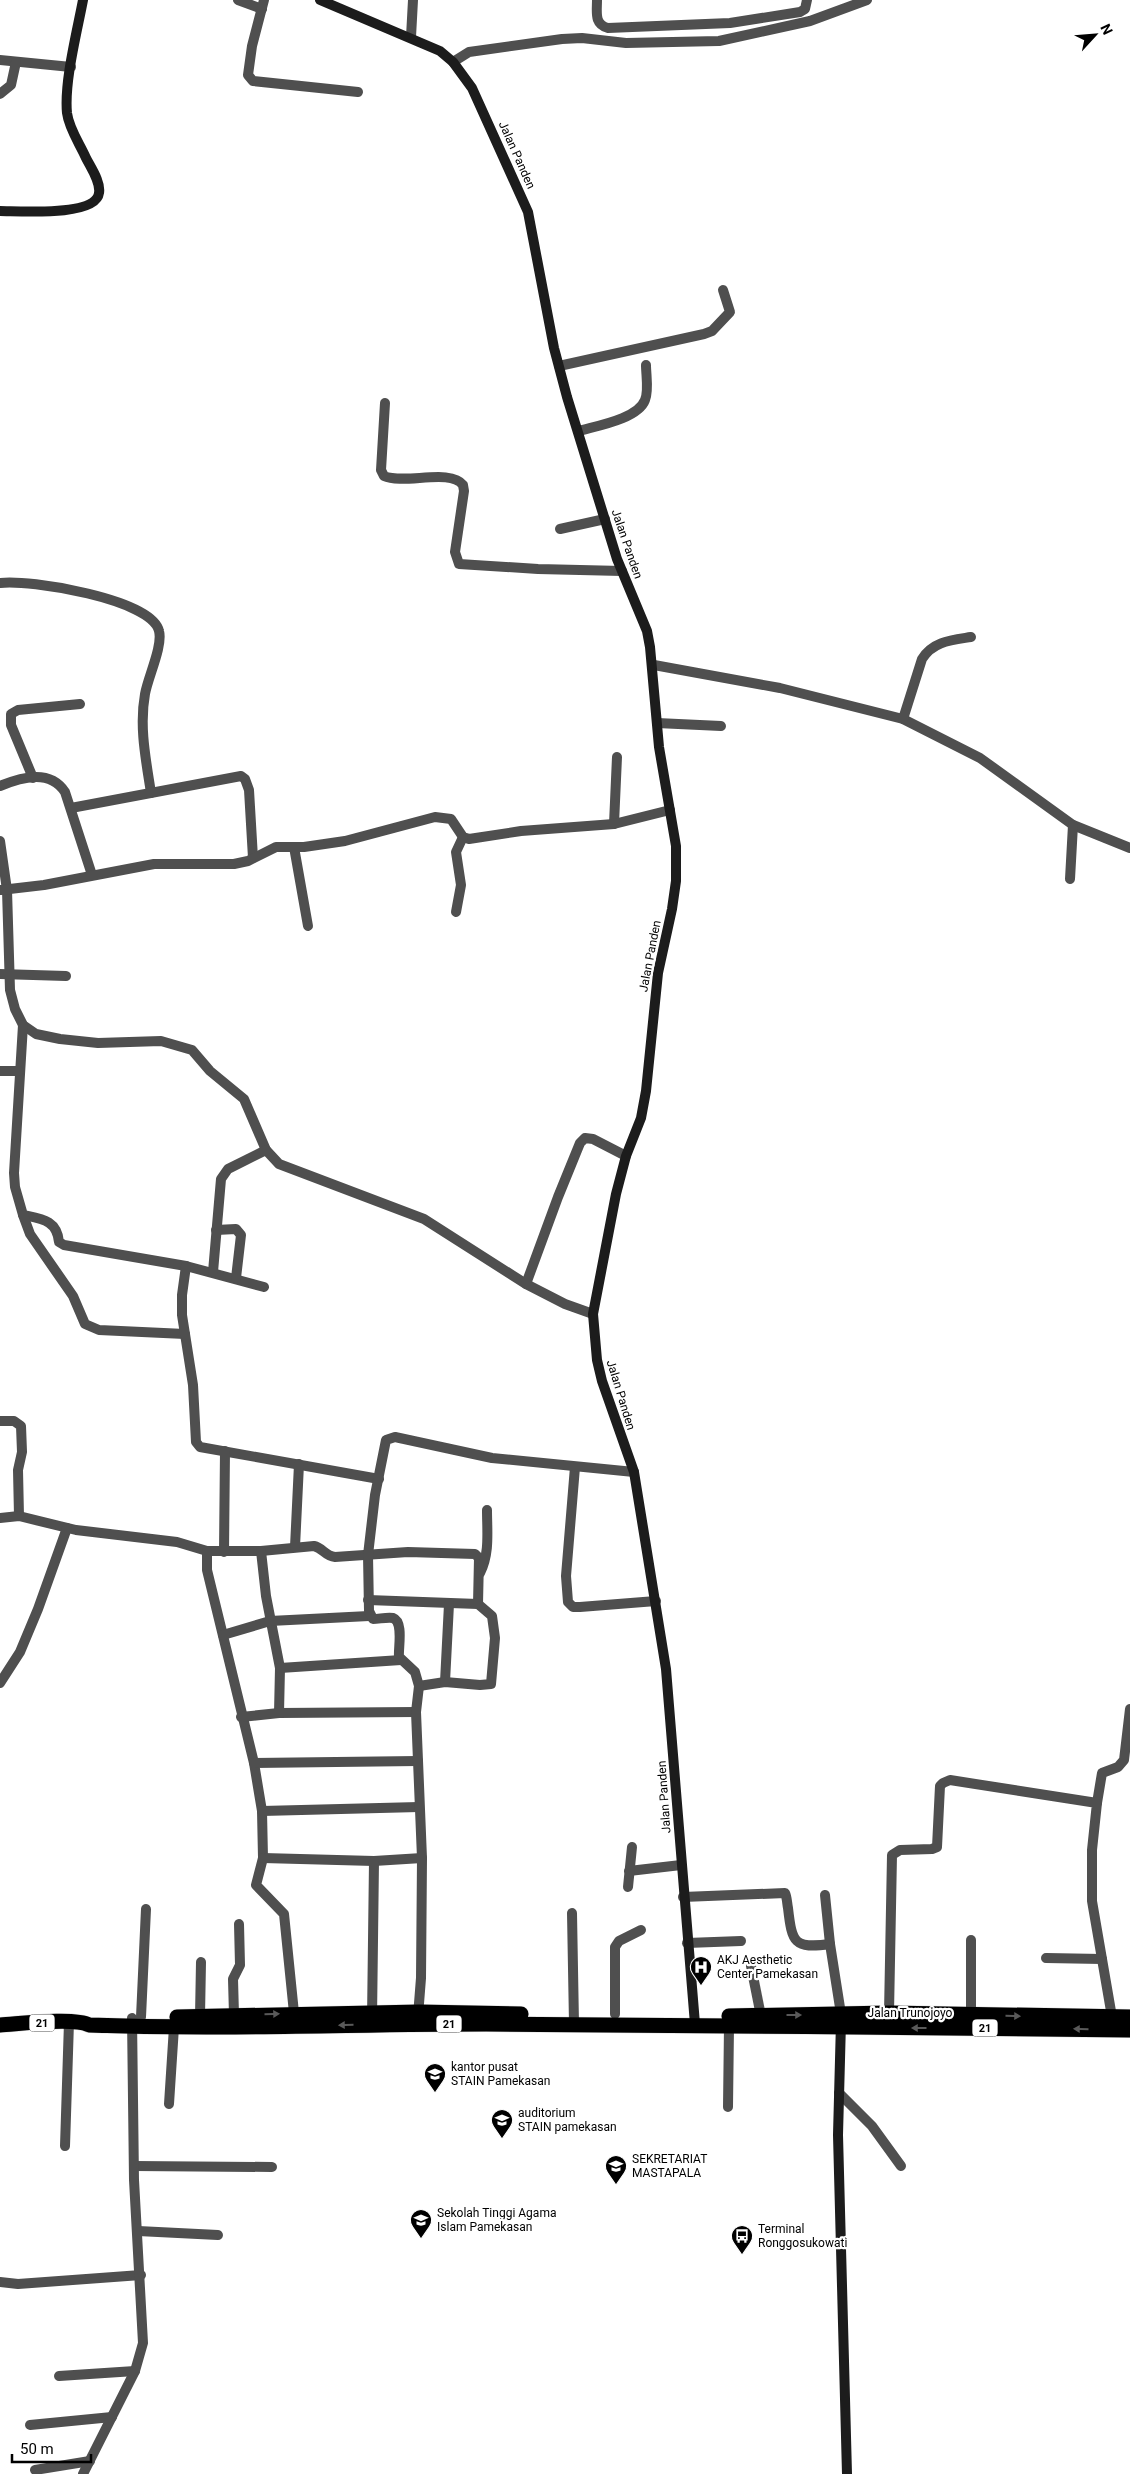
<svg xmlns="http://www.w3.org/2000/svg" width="1130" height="2474" viewBox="0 0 1130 2474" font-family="Roboto,sans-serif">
	<rect width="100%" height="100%" fill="#fff"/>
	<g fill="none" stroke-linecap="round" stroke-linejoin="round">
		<!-- highway casing -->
		<g stroke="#dbdbdb" stroke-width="16">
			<g id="highway">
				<polyline points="729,2016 889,2013 1130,2017"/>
				<polyline points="177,2017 419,2012 521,2014"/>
				<path d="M0 2025C19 2024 74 2017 89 2025 221 2030 354 2024 486 2024 701 2024 915 2029 1130 2030"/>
			</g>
		</g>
		<!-- street -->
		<g stroke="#4f4f4f" stroke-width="10">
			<polyline points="238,0 262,9"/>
			<polyline points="264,0 252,46 248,75 253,81 358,92"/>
			<path d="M597 0C597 13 594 24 608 28L730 23 800 12 805 9 807 0"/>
			<polyline points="411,37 413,0"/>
			<polyline points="0,60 71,67"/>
			<polyline points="453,62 469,52 562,39 582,38 626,43 719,41 810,21 867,0"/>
			<polyline points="0,94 11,85 16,62"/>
			<polyline points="559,366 704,334 712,331 730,312 723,290"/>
			<path d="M385 403 381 470 384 476C403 485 451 468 463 485L464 491 455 552 459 564 538 569 622 571"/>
			<path d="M579 431C596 426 638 419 645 400 649 391 646 375 646 365"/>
			<polyline points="560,529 605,519"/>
			<path d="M0 583C29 579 152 599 159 631 163 646 148 677 145 694 139 727 146 760 151 793"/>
			<polyline points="654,665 780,688 903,719 980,758 1073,825 1130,848"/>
			<path d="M903 719 922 659C933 641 952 640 971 637"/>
			<polyline points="657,723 721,726"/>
			<polyline points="33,778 11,725 11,714 18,710 80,704"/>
			<path d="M0 786C22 777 50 769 65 792L92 875"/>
			<polyline points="71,808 241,776 245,779 249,790 253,858"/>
			<polyline points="614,824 617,757"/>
			<polyline points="0,841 7,890 10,990 15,1009 23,1025 36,1034 60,1039 98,1043 161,1041 192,1050 210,1071 244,1099 266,1150 279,1164 424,1219 526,1284 565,1304 593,1314"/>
			<polyline points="294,847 308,926"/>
			<polyline points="1070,879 1073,825"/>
			<polyline points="1,890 44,885 154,864 234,864 248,861 276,847 304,847 345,841 435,817 451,819 463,837 469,839 521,831 614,824 670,810"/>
			<polyline points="456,912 461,885 456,852 463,837"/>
			<polyline points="0,974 66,976"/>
			<path d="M23 1025 14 1173 15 1187 23 1215C42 1219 57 1220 59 1242L64 1245 186 1266 264 1287"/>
			<polyline points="0,1071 19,1071"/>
			<polyline points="23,1215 30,1234 73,1296 85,1324 99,1330 185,1334"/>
			<polyline points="216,1230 236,1229 241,1235 236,1278"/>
			<polyline points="186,1266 182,1295 182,1315 193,1385 196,1442 200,1447 379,1479"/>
			<polyline points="213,1272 221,1179 228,1169 266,1150"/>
			<polyline points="526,1284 558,1197 580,1143 585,1138 593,1139 626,1156"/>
			<polyline points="0,1421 14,1421 21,1426 22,1452 18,1470 19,1516"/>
			<polyline points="575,1467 566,1576 568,1602 573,1607 580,1607 656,1601"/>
			<path d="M0 1518 19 1516 76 1530 177 1542 207 1551H261L314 1546C323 1548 325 1556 335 1557L408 1552 475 1554 479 1558 478 1604"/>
			<polyline points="295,1547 299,1464"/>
			<polyline points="207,1551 207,1570 254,1763 262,1811 263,1858 256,1885 284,1914 294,2013"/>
			<polyline points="261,1551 266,1596 280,1668 279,1713"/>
			<polyline points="224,1552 225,1451"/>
			<path d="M480 1573C490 1553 487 1532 487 1510"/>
			<polyline points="368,1600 478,1604 492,1616 495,1638 491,1684 480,1685 445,1682 419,1686"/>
			<polyline points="223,1635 270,1621 369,1616"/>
			<polyline points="280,1668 401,1660"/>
			<polyline points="445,1682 449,1604"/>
			<polyline points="0,1683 20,1652 38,1609 67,1528"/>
			<polyline points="241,1717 279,1713 416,1712"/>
			<polyline points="254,1763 418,1761"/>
			<polyline points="1097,1803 1102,1773 1118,1767 1124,1760 1130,1709"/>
			<polyline points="262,1811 419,1807"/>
			<polyline points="263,1858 374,1861 422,1858"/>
			<polyline points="629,1871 681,1865"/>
			<polyline points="628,1887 632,1847"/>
			<polyline points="825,1895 830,1944"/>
			<path d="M683 1897 785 1893C787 1897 787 1903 788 1908 792 1943 794 1949 830 1944L841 2014"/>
			<polyline points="572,1913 574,2024"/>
			<polyline points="687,1943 741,1941"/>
			<polyline points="1046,1958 1102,1959"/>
			<polyline points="751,1966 761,2016"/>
			<polyline points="889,2013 892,1855 900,1850 932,1849 937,1847 940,1786 943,1783 950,1780 1097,1803 1092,1850 1092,1901 1112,2017"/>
			<polyline points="615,2014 615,1947 619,1941 641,1930"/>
			<polyline points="234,2015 233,1979 240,1965 239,1924"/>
			<polyline points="200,2016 201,1962"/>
			<path d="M418 2016 421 1978 422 1858 416 1712 419 1686 415 1672 399 1657C398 1648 404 1622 393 1618 387 1617 379 1619 373 1619L369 1611 368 1555 375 1495 386 1440 395 1437 492 1458 634 1472"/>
			<polyline points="971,2016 971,1940"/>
			<polyline points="141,2017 146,1909"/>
			<polyline points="372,2019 374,1861"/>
			<polyline points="839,2093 872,2126 901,2166"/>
			<polyline points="169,2104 174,2027"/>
			<polyline points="728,2107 729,2026"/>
			<polyline points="65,2146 69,2022"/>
			<polyline points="134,2166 272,2167"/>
			<polyline points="138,2231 218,2235"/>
			<polyline points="0,2282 18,2284 141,2275"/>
			<polyline points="59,2376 135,2371"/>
			<polyline points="30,2425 112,2417"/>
			<polyline points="35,2470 90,2461"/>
			<polyline points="83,2474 135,2371 143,2343 134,2180 132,2018"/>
		</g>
		<!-- secondary -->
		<g stroke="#1c1c1c" stroke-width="10">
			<polyline points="320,0 440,51 453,62 472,88 528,212 554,348 567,397 617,559 647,631 650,647 659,747 676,846 676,881 672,909 658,973 646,1091 641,1118 626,1156 616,1194 593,1314 597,1360 602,1381 634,1472 666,1669 695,2024"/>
			<path d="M0 211C19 211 96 217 99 193 101 182 91 168 86 158 80 144 69 129 67 113 64 82 77 32 83 0"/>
			<polyline points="841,2022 838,2135 847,2474"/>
		</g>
		<!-- highway -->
		<use href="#highway" stroke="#000" stroke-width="15"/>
	</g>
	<!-- one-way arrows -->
	<defs><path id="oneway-solid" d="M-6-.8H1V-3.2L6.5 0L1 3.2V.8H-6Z" transform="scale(1.25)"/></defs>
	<g fill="#595959">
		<use href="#oneway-solid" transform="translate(272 2014) rotate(-2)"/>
		<use href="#oneway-solid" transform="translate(794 2015)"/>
		<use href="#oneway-solid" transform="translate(1013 2016) rotate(1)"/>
		<use href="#oneway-solid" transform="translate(346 2025) rotate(179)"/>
		<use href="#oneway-solid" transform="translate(919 2028) rotate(-180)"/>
		<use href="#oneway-solid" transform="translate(1081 2029) rotate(-179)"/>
	</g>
	<!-- icons -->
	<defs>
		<g id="hospital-pin" transform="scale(1.125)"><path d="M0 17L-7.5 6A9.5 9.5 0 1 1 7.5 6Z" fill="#000" stroke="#fff"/><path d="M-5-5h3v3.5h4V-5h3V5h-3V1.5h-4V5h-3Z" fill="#fff"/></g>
		<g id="university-pin" transform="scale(1.125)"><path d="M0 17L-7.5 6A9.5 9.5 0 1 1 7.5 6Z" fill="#000" stroke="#fff"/><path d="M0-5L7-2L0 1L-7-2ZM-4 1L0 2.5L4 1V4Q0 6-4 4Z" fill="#fff"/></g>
		<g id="bus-pin" transform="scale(1.125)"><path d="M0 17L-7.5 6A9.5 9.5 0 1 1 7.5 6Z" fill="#000" stroke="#fff"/><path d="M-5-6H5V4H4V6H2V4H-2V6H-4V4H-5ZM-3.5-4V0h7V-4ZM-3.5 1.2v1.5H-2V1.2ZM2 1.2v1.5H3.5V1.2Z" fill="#fff"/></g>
	</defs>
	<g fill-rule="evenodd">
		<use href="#hospital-pin" x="701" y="1967"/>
		<use href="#university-pin" x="435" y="2074"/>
		<use href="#university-pin" x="502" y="2120"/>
		<use href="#university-pin" x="616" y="2166"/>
		<use href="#university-pin" x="421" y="2220"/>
		<use href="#bus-pin" x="742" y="2236"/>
	</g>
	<g text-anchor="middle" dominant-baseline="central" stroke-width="4.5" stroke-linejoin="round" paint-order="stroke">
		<!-- shield labels -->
		<g fill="#fff" stroke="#4c4c4c" stroke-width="1">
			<rect x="29.5" y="2014.5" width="25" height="17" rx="4"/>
			<rect x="436.5" y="2015.5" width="25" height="17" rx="4"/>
			<rect x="972.5" y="2019.5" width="25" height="17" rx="4"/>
		</g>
		<g font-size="11" font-weight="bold" fill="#000">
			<text x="42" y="2023">21</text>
			<text x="449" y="2024">21</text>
			<text x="985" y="2028">21</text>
		</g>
		<!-- street labels -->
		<g font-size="12" fill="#000" stroke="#fff">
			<text transform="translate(517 155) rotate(66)">Jalan Panden</text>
			<text transform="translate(627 544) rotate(71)">Jalan Panden</text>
			<text transform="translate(650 956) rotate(-79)">Jalan Panden</text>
			<text transform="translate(621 1395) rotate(73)">Jalan Panden</text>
			<text transform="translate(664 1797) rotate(-94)">Jalan Panden</text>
			<text x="910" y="2013">Jalan Trunojoyo</text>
		</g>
		<!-- poi labels -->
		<g font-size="12" fill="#000" stroke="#fff" text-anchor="start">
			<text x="717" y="1960">AKJ Aesthetic<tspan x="717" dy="14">Center Pamekasan</tspan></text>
			<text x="451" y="2067">kantor pusat<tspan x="451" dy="14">STAIN Pamekasan</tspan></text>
			<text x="518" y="2113">auditorium<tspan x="518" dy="14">STAIN pamekasan</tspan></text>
			<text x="632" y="2159">SEKRETARIAT<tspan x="632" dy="14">MASTAPALA</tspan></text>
			<text x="437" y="2213">Sekolah Tinggi Agama<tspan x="437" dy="14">Islam Pamekasan</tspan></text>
			<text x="758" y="2229">Terminal<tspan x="758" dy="14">Ronggosukowati</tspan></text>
		</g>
	</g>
	<!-- north arrow -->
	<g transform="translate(1095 35) rotate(64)" stroke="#ffffff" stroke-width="4" paint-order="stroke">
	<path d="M0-4L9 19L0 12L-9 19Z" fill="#000000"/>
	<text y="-8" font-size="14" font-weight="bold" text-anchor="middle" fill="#000000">N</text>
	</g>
	<!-- scale -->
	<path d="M12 2454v8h79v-8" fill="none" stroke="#000000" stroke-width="2.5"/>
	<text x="20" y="2454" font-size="15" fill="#000000" stroke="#ffffff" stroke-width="4" paint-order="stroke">50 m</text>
</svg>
